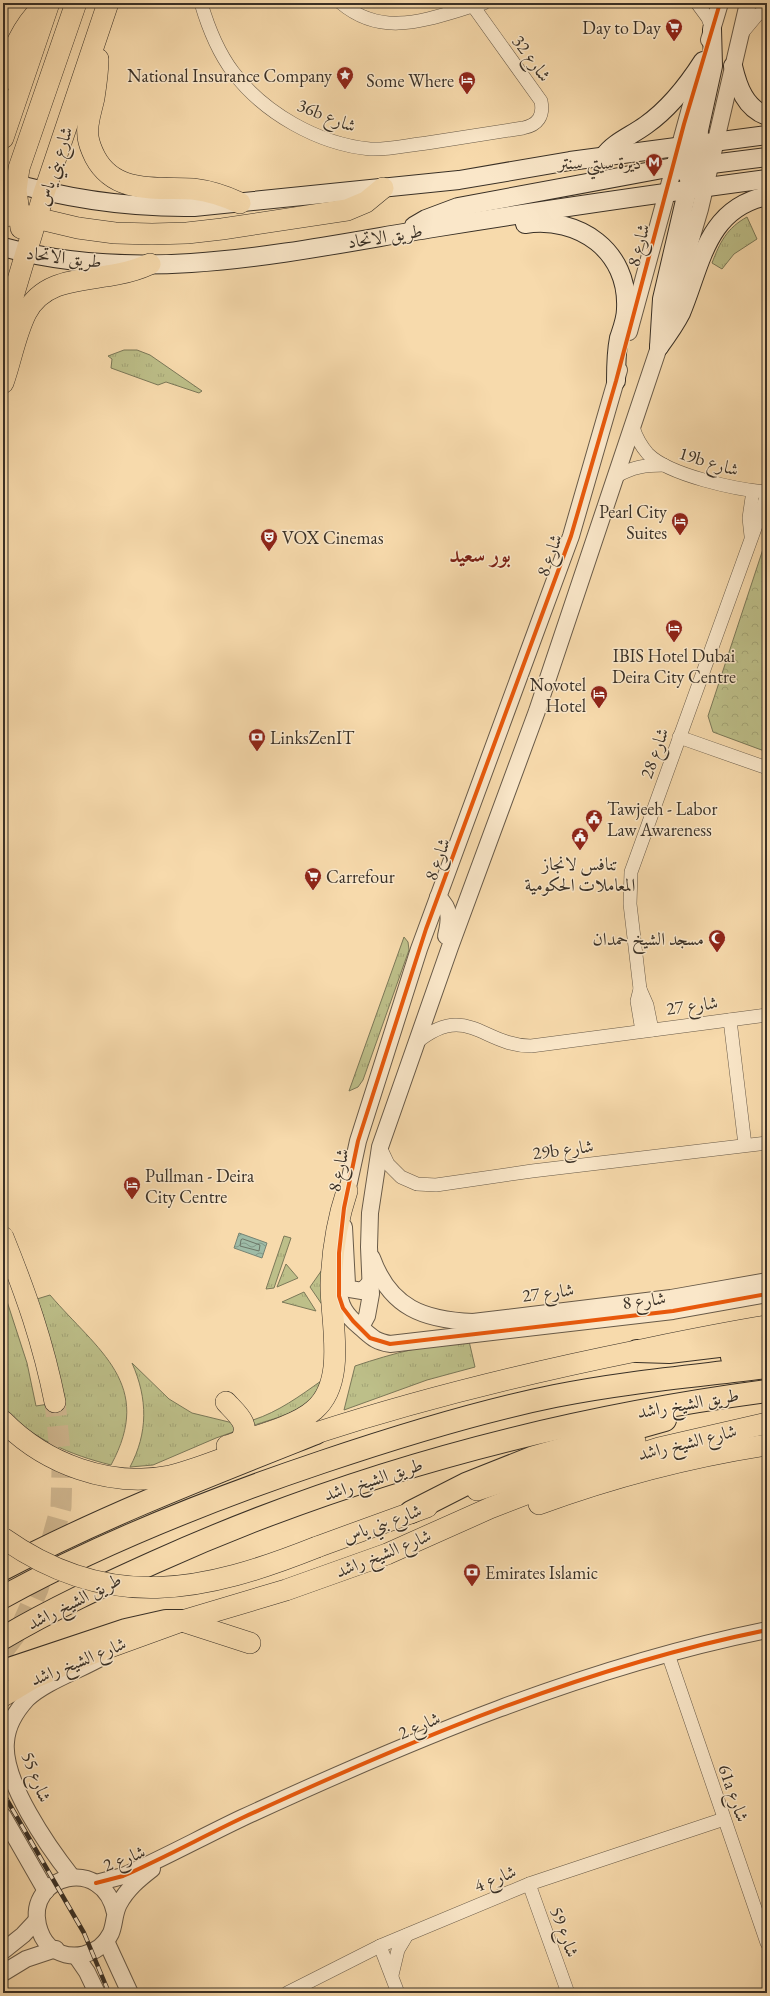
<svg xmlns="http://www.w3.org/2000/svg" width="770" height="1996" viewBox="0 0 770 1996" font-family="'EB Garamond',Amiri,serif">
	<defs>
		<pattern id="grass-tufts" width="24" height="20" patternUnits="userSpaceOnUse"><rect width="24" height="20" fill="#bdbf89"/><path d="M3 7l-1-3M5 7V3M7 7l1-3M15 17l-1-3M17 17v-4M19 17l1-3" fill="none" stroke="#a3a476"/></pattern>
		<pattern id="park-crowns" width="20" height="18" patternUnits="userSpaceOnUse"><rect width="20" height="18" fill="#bdbf89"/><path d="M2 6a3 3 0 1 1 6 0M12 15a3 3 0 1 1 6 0" fill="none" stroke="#a3a476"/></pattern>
		<pattern id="water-waves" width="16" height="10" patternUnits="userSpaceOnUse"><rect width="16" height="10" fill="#9ebba6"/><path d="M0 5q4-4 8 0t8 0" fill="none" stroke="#829887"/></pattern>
	</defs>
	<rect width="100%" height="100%" fill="#f7daac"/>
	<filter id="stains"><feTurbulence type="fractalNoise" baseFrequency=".005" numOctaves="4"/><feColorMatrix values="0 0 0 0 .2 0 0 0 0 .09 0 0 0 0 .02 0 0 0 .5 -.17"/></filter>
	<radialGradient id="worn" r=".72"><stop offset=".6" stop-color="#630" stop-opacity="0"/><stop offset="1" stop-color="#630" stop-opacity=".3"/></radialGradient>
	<!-- grass -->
	<g fill="url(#grass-tufts)" stroke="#7b7858">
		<path d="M747 217 757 239 734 254 722 269 712 263C720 242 727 228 747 217Z"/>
		<polygon points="124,350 137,350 150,355 202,391 199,393 166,382 158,385 111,368 112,359 108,356"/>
		<polygon points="404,937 408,942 409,950 363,1080 358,1087 349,1091"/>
		<polygon points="284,1236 291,1238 274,1288 266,1289"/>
		<polygon points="286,1264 298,1278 277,1287"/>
		<polygon points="324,1267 323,1306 310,1287"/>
		<path d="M3 1289 27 1363 36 1406 61 1402 37 1299 50 1295C98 1351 155 1384 111 1465 71 1455 31 1439 3 1407Z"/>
		<polygon points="304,1292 316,1311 282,1302"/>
		<path d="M469 1341 475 1367 427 1380 344 1410 355 1366C394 1353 428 1344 469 1341Z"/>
		<path d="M132 1363 169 1399 192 1413 233 1423 236 1425 233 1432 216 1438 153 1465 130 1467C148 1433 148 1399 132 1363Z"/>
		<path d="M321 1381C315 1411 276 1417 252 1426L253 1420C278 1412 300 1396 321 1381Z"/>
	</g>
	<!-- park -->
	<polygon fill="url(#park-crowns)" stroke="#7b7858" points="767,537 767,752 713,732 708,716"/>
	<!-- water -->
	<polygon fill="url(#water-waves)" stroke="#768373" points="239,1233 267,1243 262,1258 234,1248"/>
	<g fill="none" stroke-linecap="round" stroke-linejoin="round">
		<!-- shore -->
		<polygon stroke="#6c7666" stroke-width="1" points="243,1239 260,1245 259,1251 240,1246 241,1240"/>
		<!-- primary-tunnel -->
		<polyline stroke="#d1b891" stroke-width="21" stroke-dasharray="21 10" stroke-linecap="butt" points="3,1651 21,1627 38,1589 61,1507 62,1470 55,1402"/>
		<!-- minor casing -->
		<g stroke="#685a48" stroke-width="14">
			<g id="minor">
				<path d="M201 3C208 27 218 52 233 72 264 113 318 144 370 149 389 150 408 145 427 143 459 138 491 133 523 128 538 125 544 116 541 101L473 6"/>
				<path d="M341 3C386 41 434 16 484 3"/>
				<polyline points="697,3 708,18 712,29"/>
				<polyline points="742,33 757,15 767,10"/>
				<path d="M633 427C636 437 641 446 648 454 669 475 737 490 767 492"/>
				<path d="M617 476C632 467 646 465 664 465"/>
				<polyline points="751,536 749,518 753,491"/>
				<polyline points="679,737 767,768"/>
				<polyline points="640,989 647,1005 652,1030"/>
				<polyline points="730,1020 745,1145"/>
				<polyline points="642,1031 637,1001 640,989 630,904 631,872 767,495"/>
				<path d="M416 1043C467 1001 483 1046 531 1046L767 1015"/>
				<polyline points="380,1147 388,1164 401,1177 417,1184 436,1185 532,1171 767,1143"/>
				<polyline points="668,1654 767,1943"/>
				<polyline points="529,1884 568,1993"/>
				<polyline points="380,1946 398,1993"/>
				<polyline points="392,1975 398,1950 407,1935"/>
				<polyline points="287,1993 380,1946 529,1884 724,1819"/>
			</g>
		</g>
		<!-- tertiary casing -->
		<g stroke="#685a48" stroke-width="18">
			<g id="tertiary">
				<polyline points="709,40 720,3"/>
				<polyline points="629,332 701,68"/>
				<path d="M438 897C451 909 450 919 446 936"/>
				<polyline points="345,1201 358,1141 419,949 571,536 619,370"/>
				<polyline points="344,1227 347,1284 350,1289 362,1291 370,1283"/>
				<path d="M372 1258C390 1308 424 1320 473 1322L671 1298 767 1281"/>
				<path d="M338 1286C340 1307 345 1314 360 1327 372 1337 374 1341 390 1344L673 1311 767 1294"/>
				<polyline points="361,1327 367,1316 371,1294 369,1247 370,1213 380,1147 450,947 537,711 659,347 700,209 748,3"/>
				<polyline points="3,1816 46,1891"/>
				<path d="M72 1877C49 1848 2 1781 6 1742 7 1726 16 1711 27 1699 46 1681 81 1670 104 1656"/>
				<path d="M96 1883 123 1876C164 1858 202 1837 242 1818 411 1740 584 1667 767 1630"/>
				<path d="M115 1913C103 1855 26 1875 38 1925 40 1933 43 1940 49 1946 69 1963 100 1956 111 1933 115 1923 114 1913 119 1904 127 1889 139 1879 152 1869"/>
				<polyline points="106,1941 130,1993"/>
				<polyline points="3,1951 23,1935 37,1920"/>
				<polyline points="76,1956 87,1972 97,1993"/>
				<polyline points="3,1973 26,1959 56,1949"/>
			</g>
		</g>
		<!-- secondary casing -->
		<g stroke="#393026" stroke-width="20">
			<g id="secondary">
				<path d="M733 66C738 87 745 108 767 116"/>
				<polyline points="698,155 699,130 713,66 712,29"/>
				<path d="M604 156C614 142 631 136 646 125 670 108 687 86 703 61"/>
				<polyline points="687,175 704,165 767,157"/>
				<path d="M3 180C66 199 128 208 194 207L459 180 570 161 767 135"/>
				<path d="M525 224C579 216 629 251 626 309 626 319 622 329 619 338 616 353 616 366 616 381"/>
				<polyline points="414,226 426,219 458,207 684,165 698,158 715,142"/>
				<path d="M3 247C144 286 293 251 433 228 544 210 655 194 767 179"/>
				<polyline points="659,347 662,299 690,179"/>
				<path d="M659 347C667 336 675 325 681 313 701 266 706 208 767 196"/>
			</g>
		</g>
		<!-- primary casing -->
		<g stroke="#393026" stroke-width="22">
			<g id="primary">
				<path d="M98 59C98 72 96 85 94 98 91 112 86 124 88 137 89 144 92 151 95 157 115 195 158 187 193 189 210 191 225 196 240 203"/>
				<path d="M3 80C12 53 21 26 44 6"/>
				<polyline points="3,138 49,3"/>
				<polyline points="3,216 19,214 78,228 115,233 152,234 187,233 222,229 347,210 366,202 383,188"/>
				<polyline points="21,228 16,190 19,168 76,3"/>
				<polyline points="3,330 44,193 108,3"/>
				<path d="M3 383C11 361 15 335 26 313 44 278 84 281 118 274 129 272 139 269 150 264"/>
				<path d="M3 1237C26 1294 43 1342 55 1402"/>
				<path d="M226 1402C237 1414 252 1425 240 1441"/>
				<path d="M3 1421C45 1464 110 1488 170 1476 196 1470 222 1458 248 1450"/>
				<path d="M299 1433H316C421 1399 527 1373 636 1351 680 1342 723 1333 767 1326"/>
				<path d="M227 1446C252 1437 295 1427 314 1410 347 1382 331 1323 331 1285 332 1253 337 1221 347 1191"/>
				<polyline points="477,1490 571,1459 635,1441"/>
				<path d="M539 1504C613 1477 689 1457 767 1445"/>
				<polyline points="317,1547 427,1507"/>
				<polyline points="182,1621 250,1643"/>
				<polyline points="3,1696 33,1678 80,1658 182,1621 286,1590 387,1554 490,1508 586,1471 659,1448 767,1423"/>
			</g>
		</g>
		<!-- motorway casing -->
		<g stroke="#393026" stroke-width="24">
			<g id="motorway">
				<polyline points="637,1351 669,1352 752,1342"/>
				<polyline points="732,1357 767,1351"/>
				<polyline points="411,1512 466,1484 534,1457 665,1420"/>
				<path d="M3 1569C104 1516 210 1475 316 1433"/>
				<path d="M3 1597C105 1541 212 1499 322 1462 399 1436 476 1412 555 1396 625 1382 696 1376 767 1367"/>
				<path d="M3 1638C52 1609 104 1585 155 1562 350 1474 556 1419 767 1391"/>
				<polyline points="3,1671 126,1630 166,1621 182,1621"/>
			</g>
		</g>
		<!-- minor -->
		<use href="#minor" stroke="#fae7c9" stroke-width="13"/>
		<!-- tertiary -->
		<use href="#tertiary" stroke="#fae7c9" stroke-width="16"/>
		<!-- secondary -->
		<use href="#secondary" stroke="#fae7c9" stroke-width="18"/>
		<!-- primary -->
		<use href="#primary" stroke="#f7daac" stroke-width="21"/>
		<!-- motorway -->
		<use href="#motorway" stroke="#f7daac" stroke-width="22"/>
		<!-- rail casing -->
		<g stroke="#393026" stroke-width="4.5">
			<polyline id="rail" points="3,1793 84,1933 109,1993"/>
		</g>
		<!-- rail -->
		<use href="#rail" stroke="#fae7c9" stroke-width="3" stroke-dasharray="9" stroke-linecap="butt"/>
		<!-- primary-bridge casing -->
		<g stroke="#393026" stroke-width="22" stroke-linecap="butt">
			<path id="primary-bridge" d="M3 1538C109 1613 204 1592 317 1547"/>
		</g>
		<!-- primary-bridge -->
		<use href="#primary-bridge" stroke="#f7daac" stroke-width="21"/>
		<!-- cycleway casing -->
		<g stroke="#fae7c9" stroke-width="6">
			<g id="cycleway">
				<polyline points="720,3 684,124 616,381 571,536 426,929 358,1141 344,1208 339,1253 339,1296 343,1308 353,1321 370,1338 390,1344 673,1311 767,1294"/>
				<path d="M96 1883 123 1876C164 1858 202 1837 242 1818 411 1740 584 1667 767 1630"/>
			</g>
		</g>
		<!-- cycleway -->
		<use href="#cycleway" stroke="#e8590c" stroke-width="4"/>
	</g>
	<!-- icons -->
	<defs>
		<g id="supermarket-pin" transform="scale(0.9)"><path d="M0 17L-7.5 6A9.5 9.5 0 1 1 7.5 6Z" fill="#8f2418" stroke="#fae7c9"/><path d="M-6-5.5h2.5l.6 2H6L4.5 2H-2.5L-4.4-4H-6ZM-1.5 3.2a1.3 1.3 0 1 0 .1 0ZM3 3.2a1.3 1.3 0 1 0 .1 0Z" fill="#fff"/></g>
		<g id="sight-pin" transform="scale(0.9)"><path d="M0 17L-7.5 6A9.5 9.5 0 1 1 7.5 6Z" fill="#8f2418" stroke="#fae7c9"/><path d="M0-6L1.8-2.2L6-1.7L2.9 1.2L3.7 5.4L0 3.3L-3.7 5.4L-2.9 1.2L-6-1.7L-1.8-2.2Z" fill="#fff"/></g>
		<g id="hotel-pin" transform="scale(0.9)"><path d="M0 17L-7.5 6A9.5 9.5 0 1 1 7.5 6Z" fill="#8f2418" stroke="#fae7c9"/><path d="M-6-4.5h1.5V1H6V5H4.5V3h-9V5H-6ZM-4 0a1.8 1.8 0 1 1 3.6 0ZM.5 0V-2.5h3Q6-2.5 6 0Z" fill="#fff"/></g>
		<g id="metro-pin" transform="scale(0.9)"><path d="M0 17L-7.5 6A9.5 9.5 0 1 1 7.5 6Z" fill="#8f2418" stroke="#fae7c9"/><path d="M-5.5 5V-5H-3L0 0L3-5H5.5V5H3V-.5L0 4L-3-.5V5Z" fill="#fff"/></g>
		<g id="theatre-pin" transform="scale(0.9)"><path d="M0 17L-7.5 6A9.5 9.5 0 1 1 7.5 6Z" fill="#8f2418" stroke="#fae7c9"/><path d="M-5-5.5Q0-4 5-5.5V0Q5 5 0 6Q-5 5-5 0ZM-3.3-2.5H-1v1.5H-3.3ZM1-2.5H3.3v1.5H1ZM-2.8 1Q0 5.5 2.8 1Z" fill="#fff"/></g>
		<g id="bank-pin" transform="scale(0.9)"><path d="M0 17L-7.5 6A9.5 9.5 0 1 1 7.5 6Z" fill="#8f2418" stroke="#fae7c9"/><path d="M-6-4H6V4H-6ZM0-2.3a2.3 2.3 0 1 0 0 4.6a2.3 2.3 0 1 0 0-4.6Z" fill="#fff"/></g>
		<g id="civic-pin" transform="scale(0.9)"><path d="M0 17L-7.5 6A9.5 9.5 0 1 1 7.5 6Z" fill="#8f2418" stroke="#fae7c9"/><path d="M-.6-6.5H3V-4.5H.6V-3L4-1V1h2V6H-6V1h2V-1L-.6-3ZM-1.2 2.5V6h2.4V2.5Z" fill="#fff"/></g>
		<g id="mosque-pin" transform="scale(0.9)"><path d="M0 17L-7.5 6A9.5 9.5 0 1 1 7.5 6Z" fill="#8f2418" stroke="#fae7c9"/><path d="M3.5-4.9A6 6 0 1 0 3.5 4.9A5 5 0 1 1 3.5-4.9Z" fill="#fff"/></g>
	</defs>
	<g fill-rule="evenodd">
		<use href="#supermarket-pin" x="674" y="27"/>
		<use href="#sight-pin" x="345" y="75"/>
		<use href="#hotel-pin" x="467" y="80"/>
		<use href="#metro-pin" x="654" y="162"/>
		<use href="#hotel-pin" x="680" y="521"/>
		<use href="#theatre-pin" x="269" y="537"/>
		<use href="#hotel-pin" x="674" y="628"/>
		<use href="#hotel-pin" x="599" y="694"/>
		<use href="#bank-pin" x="257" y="737"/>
		<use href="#civic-pin" x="594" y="818"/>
		<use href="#civic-pin" x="580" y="836"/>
		<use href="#supermarket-pin" x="313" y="876"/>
		<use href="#mosque-pin" x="717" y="938"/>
		<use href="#hotel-pin" x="132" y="1185"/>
		<use href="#bank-pin" x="472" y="1572"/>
	</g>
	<g text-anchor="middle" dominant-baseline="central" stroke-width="3" stroke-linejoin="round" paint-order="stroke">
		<!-- poi labels -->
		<g font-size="18" fill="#393026" stroke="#fae7c9" text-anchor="end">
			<text x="661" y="27">Day to Day</text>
			<text x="332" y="75">National Insurance Company</text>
			<text x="454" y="80">Some Where</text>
			<text x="641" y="162">ديرة سيتي سنتر</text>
			<text x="667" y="511">Pearl City<tspan x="667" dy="21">Suites</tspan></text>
			<text x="282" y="537" text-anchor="start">VOX Cinemas</text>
			<text x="674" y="655" text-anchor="middle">IBIS Hotel Dubai<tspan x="674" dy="21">Deira City Centre</tspan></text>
			<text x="586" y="684">Novotel<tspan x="586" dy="21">Hotel</tspan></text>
			<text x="270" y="737" text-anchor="start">LinksZenIT</text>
			<text x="607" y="808" text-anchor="start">Tawjeeh - Labor<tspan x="607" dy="21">Law Awareness</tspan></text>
			<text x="580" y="863" text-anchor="middle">تنافس لانجاز<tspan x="580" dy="21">المعاملات الحكومية</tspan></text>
			<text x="326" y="876" text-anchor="start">Carrefour</text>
			<text x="704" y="938">مسجد الشيخ حمدان</text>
			<text x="145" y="1175" text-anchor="start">Pullman - Deira<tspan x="145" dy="21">City Centre</tspan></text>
			<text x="485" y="1572" text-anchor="start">Emirates Islamic</text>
		</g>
		<!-- street labels -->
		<g font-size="18" fill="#393026" stroke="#fae7c9">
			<text transform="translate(532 58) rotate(54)">شارع 32</text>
			<text transform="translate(327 115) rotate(22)">36b شارع</text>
			<text transform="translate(54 166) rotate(-72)">شارع بني ياس</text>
			<text transform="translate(385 236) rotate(-9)">طريق الاتحاد</text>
			<text transform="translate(638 245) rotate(-75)">شارع 8</text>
			<text transform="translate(64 257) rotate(7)">طريق الاتحاد</text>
			<text transform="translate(709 461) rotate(17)">19b شارع</text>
			<text transform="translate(549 555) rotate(-70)">شارع 8</text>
			<text transform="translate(654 753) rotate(-70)">شارع 28</text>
			<text transform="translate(437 859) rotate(-70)">شارع 8</text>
			<text transform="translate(692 1005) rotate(-7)">شارع 27</text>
			<text transform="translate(563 1149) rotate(-7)">29b شارع</text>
			<text transform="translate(338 1170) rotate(-78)">شارع 8</text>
			<text transform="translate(548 1292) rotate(-7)">شارع 27</text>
			<text transform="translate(644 1300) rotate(-7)">شارع 8</text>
			<text transform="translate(688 1403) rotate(-10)">طريق الشيخ راشد</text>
			<text transform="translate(687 1442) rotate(-14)">شارع الشيخ راشد</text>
			<text transform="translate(373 1479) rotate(-18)">طريق الشيخ راشد</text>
			<text transform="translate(382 1523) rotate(-20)">شارع بني ياس</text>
			<text transform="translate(383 1553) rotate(-22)">شارع الشيخ راشد</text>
			<text transform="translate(74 1601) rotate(-27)">طريق الشيخ راشد</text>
			<text transform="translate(78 1661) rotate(-22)">شارع الشيخ راشد</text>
			<text transform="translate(419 1725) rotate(-23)">شارع 2</text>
			<text transform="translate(37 1777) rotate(69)">شارع 55</text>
			<text transform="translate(734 1793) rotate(71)">61a شارع</text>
			<text transform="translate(124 1858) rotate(-21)">شارع 2</text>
			<text transform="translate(495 1878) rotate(-22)">شارع 4</text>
			<text transform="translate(565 1932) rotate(70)">شارع 59</text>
		</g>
		<!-- district labels -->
		<g font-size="22" font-weight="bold" fill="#7a1f14" stroke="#fae7c9">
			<text x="480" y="554">بور سعيد</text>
		</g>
	</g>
	<!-- margin -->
	<rect width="770" height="1996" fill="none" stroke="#f7daac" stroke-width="16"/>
	<rect x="4" y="4" width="762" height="1988" fill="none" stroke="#393026" stroke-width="2"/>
	<rect x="8" y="8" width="754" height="1980" fill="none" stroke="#393026"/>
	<rect width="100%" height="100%" filter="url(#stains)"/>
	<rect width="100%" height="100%" fill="url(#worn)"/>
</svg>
